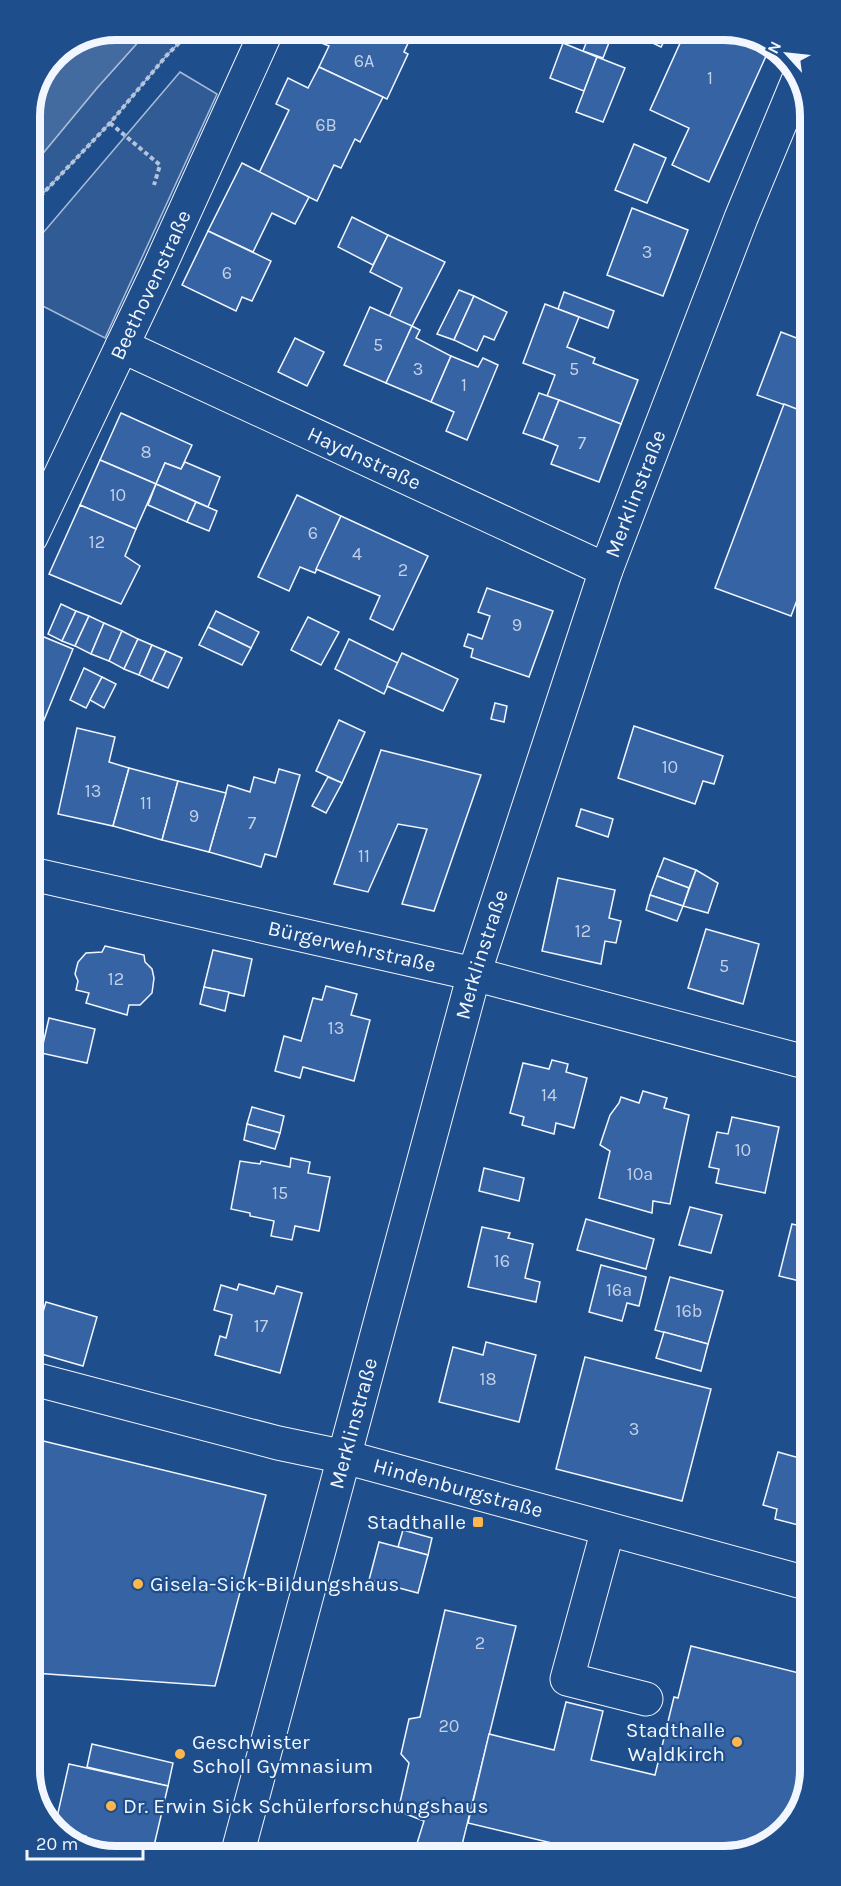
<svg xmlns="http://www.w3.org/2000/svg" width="841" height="1886" viewBox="0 0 841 1886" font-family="Karla,sans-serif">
	<rect width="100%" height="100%" fill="#1f4e8c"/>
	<!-- built -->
	<g fill="#305b95" stroke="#a8bbd7" stroke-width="1.5">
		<polygon points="149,30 192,30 167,55 110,123 30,207 30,169 97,88"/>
		<polygon points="180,72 217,94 105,338 31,300 31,247"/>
	</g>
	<!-- water -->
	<polygon fill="#446ba0" stroke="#a8bbd7" stroke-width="1.5" points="117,30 149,30 97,88 30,169 30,111 56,55"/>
	<!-- building -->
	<g fill="#3563a3" stroke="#f2f6ff" stroke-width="1.5">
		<polygon points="325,30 420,30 415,41 410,39 404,52 408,54 387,99 319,67 329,46 319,42"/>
		<polygon points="644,30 686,30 681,42 667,36 661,47 640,37"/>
		<polygon points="686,30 730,30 771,45 709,182 672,165 689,128 650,110"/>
		<polygon points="590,33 610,40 603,58 583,51"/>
		<polygon points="563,43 597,57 584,91 550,78"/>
		<polygon points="597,57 625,68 603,122 576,112"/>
		<polygon points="319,67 383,97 360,142 355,139 341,168 334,165 317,201 259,173 289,110 276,104 288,78 308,88"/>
		<polygon points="634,144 666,158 647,203 615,190"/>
		<polygon points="242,163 309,197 295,224 272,213 253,252 208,231"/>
		<polygon points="632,208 688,230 663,296 607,275"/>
		<polygon points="352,217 388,235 373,265 338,247"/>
		<polygon points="208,231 271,261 252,301 242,297 236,311 182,285"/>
		<polygon points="388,235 445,262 412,326 389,317 402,288 370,272"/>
		<polygon points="459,290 474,296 454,340 437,334"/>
		<polygon points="564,292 614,311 608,328 558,309"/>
		<polygon points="474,296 507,312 494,340 484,336 477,351 454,340"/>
		<polygon points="545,304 579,317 567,347 595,358 593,363 638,380 621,424 547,396 555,375 523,363"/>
		<polygon points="370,307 412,326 386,383 344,365"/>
		<polygon points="412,326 420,330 416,338 451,356 431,402 386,383"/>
		<polygon points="781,332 807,342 807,413 757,395"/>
		<polygon points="295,338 324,352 307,386 278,372"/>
		<polygon points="451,356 478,367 483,358 498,365 467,440 446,431 454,412 431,402"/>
		<polygon points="31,371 41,375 31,399"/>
		<polygon points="539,393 559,400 543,440 523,433"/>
		<polygon points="31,399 40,403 31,423"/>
		<polygon points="559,400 621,424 599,482 551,464 558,446 543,440"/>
		<polygon points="784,404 807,413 808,571 791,616 715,588"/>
		<polygon points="121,413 192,445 181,469 165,463 156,484 100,460"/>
		<polygon points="100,460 156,484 136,529 80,505"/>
		<polygon points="185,462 220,477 208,507 156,484 165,463 181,469"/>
		<polygon points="156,484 196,502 187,522 148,505"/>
		<polygon points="297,495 341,516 315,573 300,567 289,591 258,577"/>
		<polygon points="196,502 217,511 209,531 187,522"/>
		<polygon points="80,505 136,529 125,556 140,566 121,604 49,574"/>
		<polygon points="341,516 428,556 393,630 370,619 380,596 316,569"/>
		<polygon points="487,588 553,611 529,677 471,657 473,649 464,646 468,634 482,639 490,616 478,612"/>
		<polygon points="61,604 76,611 62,641 48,634"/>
		<polygon points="76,611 89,616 75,646 62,641"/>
		<polygon points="216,611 259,632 251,648 208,627"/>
		<polygon points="89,616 104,623 91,654 75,646"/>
		<polygon points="308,617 339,632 321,665 291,650"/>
		<polygon points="104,623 122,631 109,661 91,654"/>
		<polygon points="208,627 251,648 242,665 199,645"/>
		<polygon points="122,631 138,639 124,669 109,661"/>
		<polygon points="32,632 73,649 35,742 32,740"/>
		<polygon points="138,639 152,645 139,675 124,669"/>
		<polygon points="349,639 398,663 384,694 335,669"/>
		<polygon points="152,645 166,651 152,681 139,675"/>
		<polygon points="166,651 182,658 168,688 152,681"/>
		<polygon points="402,653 458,679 443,711 387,686"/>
		<polygon points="84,668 102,677 86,708 70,700"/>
		<polygon points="102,677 116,684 104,708 90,700"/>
		<polygon points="495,703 507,706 504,722 491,719"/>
		<polygon points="339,720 365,732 342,783 316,771"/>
		<polygon points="634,726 723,756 714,784 703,781 695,804 618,778"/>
		<polygon points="77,728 115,737 109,762 129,768 113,826 58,814"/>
		<polygon points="381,750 481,775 434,911 402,904 427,829 398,824 368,892 334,884"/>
		<polygon points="129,768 178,781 162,840 113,826"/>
		<polygon points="279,769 300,775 276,857 265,854 261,867 209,852 228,785 250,792 254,777 275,783"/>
		<polygon points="328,777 342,783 326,813 312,806"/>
		<polygon points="178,781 226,793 209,852 162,840"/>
		<polygon points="581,809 613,819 608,837 576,826"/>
		<polygon points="664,858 696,870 689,888 657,876"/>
		<polygon points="696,870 718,883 708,913 683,906"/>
		<polygon points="657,876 689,888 683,906 650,895"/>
		<polygon points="558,878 615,890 609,918 621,921 616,943 605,941 601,964 542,951"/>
		<polygon points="650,895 683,906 677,921 646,910"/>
		<polygon points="706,929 759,944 743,1004 688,988"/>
		<polygon points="105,946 144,955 145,962 152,969 154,978 152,993 140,1005 129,1005 127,1015 86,1003 89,993 76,990 78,981 75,974 78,962 86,953 102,952"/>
		<polygon points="213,950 252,959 244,996 204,987"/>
		<polygon points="326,986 357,994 351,1015 370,1020 354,1081 303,1067 300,1078 275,1071 284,1036 301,1041 313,998 322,1000"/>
		<polygon points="204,987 229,992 225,1011 200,1004"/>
		<polygon points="49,1018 95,1029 87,1063 41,1053"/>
		<polygon points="552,1060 568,1064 566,1072 587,1078 574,1128 556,1123 554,1134 522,1125 524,1117 510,1113 523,1063 549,1069"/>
		<polygon points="643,1091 667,1098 664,1108 689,1115 670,1204 653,1201 652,1213 599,1198 610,1151 600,1145 610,1115 619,1103 621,1097 639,1103"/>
		<polygon points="252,1107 284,1116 280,1133 247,1124"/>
		<polygon points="732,1117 779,1127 765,1193 716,1183 719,1169 709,1167 717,1132 728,1134"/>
		<polygon points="247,1124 280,1133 275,1149 244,1140"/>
		<polygon points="291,1158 310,1162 308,1173 330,1177 319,1231 295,1226 292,1240 271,1236 274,1221 250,1216 250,1213 231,1209 240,1161 260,1164 261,1161 290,1167"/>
		<polygon points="484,1168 524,1178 519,1201 479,1191"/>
		<polygon points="690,1207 722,1215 711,1253 679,1245"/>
		<polygon points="586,1219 654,1239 646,1269 577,1250"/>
		<polygon points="792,1224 809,1228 810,1260 804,1282 779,1276"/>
		<polygon points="482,1227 510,1233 508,1238 533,1244 525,1278 540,1282 536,1302 468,1287"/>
		<polygon points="601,1265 646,1277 639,1306 627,1303 622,1321 589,1312"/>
		<polygon points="670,1277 723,1291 708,1344 655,1330"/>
		<polygon points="239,1284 274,1294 277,1286 302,1293 280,1373 215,1355 220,1336 226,1338 232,1315 214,1310 221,1285 237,1290"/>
		<polygon points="46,1302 97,1317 83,1366 34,1352 33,1345"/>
		<polygon points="664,1332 708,1344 701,1371 656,1358"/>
		<polygon points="486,1342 536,1355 519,1422 439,1402 453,1347 483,1355"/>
		<polygon points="585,1357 711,1389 682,1501 556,1469"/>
		<polygon points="35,1439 266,1495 215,1686 34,1673 34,1461"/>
		<polygon points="778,1452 810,1461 810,1528 775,1519 777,1509 763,1505"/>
		<polygon points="403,1530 432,1538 428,1555 398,1547"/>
		<polygon points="379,1542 428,1555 418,1593 369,1580"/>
		<polygon points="445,1610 516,1626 460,1853 419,1854 414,1853 424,1821 398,1811 409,1763 401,1754 409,1719 420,1717"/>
		<polygon points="691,1646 811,1676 811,1770 793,1822 753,1851 589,1852 468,1823 489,1734 554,1750 566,1702 603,1711 591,1760 655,1775 674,1697 678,1698"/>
		<polygon points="92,1744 173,1763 168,1786 87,1767"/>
		<polygon points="69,1764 168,1786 153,1850 136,1846 134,1856 111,1856 84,1846 86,1836 59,1831 55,1826"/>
	</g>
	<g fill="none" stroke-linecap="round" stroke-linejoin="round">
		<!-- minor casing -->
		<g stroke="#f2f6ff" stroke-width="35">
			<g id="minor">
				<path id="s1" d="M122 346 606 570"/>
				<path id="s2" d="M31 537 160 266 267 30"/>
				<path id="s3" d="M32 874 474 974 809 1063"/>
				<path id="s4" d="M34 1379 278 1443 345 1457 810 1584"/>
				<polyline points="608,1529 567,1679 646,1699"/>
				<path id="s5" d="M237 1855 474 974 606 570 741 218 799 78"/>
			</g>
		</g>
		<!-- path -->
		<g stroke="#b3c4dc" stroke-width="4" stroke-dasharray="4.5 3" stroke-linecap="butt">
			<polyline points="110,123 160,165 154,185"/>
			<polyline points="30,207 110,123 167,55 192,30"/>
		</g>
		<!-- minor -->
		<use href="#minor" stroke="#1f4e8c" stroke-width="33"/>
	</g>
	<!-- markers -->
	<g fill="#ffb74d" stroke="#1f4e8c" stroke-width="2">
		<rect x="472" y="1516" width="12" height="12" rx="3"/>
		<circle cx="138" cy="1584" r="6"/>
		<circle cx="737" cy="1742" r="6"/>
		<circle cx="180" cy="1754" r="6"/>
		<circle cx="111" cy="1806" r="6"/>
	</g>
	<g text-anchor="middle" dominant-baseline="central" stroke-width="4.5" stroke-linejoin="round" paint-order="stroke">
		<!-- number labels -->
		<g font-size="18" fill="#c3d1e8">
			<text x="364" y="61">6A</text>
			<text x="710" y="78">1</text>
			<text x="326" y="125">6B</text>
			<text x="647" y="252">3</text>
			<text x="227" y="273">6</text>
			<text x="378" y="345">5</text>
			<text x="418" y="369">3</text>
			<text x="574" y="369">5</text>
			<text x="464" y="385">1</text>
			<text x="582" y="443">7</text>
			<text x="146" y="452">8</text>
			<text x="118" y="495">10</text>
			<text x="313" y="533">6</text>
			<text x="97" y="542">12</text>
			<text x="357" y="554">4</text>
			<text x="403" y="570">2</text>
			<text x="517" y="625">9</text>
			<text x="670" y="767">10</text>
			<text x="93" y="791">13</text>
			<text x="146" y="803">11</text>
			<text x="194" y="816">9</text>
			<text x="252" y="823">7</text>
			<text x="364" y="856">11</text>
			<text x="583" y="931">12</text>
			<text x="724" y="966">5</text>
			<text x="116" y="979">12</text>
			<text x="336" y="1028">13</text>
			<text x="549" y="1095">14</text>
			<text x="743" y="1150">10</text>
			<text x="640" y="1174">10a</text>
			<text x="280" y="1193">15</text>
			<text x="502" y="1261">16</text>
			<text x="619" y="1290">16a</text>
			<text x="689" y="1311">16b</text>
			<text x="261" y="1326">17</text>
			<text x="488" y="1379">18</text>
			<text x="634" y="1429">3</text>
			<text x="480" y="1643">2</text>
			<text x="449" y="1726">20</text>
		</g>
		<!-- street labels -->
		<g font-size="21" fill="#f2f6ff" stroke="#1f4e8c">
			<text stroke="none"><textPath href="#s2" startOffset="279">Beethovenstraße</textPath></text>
			<text stroke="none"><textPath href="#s1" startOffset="267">Haydnstraße</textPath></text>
			<text stroke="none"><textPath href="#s5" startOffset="1419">Merklinstraße</textPath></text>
			<text stroke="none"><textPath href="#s3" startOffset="328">Bürgerwehrstraße</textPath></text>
			<text stroke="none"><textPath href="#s5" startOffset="933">Merklinstraße</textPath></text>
			<text stroke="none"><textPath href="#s5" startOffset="447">Merklinstraße</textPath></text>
			<text stroke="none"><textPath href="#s4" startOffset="438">Hindenburgstraße</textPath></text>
		</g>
		<!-- poi labels -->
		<g font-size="21" fill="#f2f6ff" stroke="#1f4e8c" text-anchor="start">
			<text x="466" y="1522" text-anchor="end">Stadthalle</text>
			<text x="150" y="1584">Gisela-Sick-Bildungshaus</text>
			<text x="725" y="1730" text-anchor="end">Stadthalle<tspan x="725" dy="24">Waldkirch</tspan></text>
			<text x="192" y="1742">Geschwister<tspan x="192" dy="24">Scholl Gymnasium</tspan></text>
			<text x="123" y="1806">Dr. Erwin Sick Schülerforschungshaus</text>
		</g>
	</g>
	<!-- crop -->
	<path d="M0 0H841V1886H0ZM116 40H724A76 76 0 0 1 800 116V1770A76 76 0 0 1 724 1846H116A76 76 0 0 1 40 1770V116A76 76 0 0 1 116 40Z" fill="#1f4e8c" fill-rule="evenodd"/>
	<path fill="none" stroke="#f2f6ff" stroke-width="8" d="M116 40H724A76 76 0 0 1 800 116V1770A76 76 0 0 1 724 1846H116A76 76 0 0 1 40 1770V116A76 76 0 0 1 116 40Z"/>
	<!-- north arrow -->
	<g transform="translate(787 54) rotate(297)" stroke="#1f4e8c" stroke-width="4.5" paint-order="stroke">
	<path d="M0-4.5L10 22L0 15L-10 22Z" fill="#f2f6ff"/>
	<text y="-9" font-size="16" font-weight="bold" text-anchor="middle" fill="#f2f6ff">N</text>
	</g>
	<!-- scale -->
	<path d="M27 1850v9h116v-9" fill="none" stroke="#f2f6ff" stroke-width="3"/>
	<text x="36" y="1850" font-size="18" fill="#f2f6ff" stroke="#1f4e8c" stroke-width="4.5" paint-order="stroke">20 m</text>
</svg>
